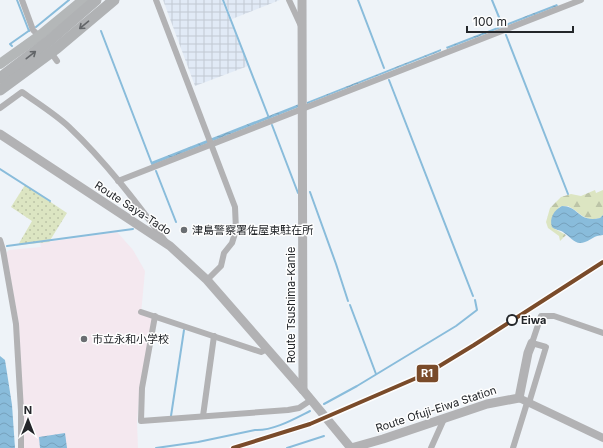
<svg xmlns="http://www.w3.org/2000/svg" width="603" height="448" viewBox="0 0 603 448" font-family="Inter,'Noto Sans JP',sans-serif">
	<defs>
		<pattern id="industrial-grid" width="8" height="8" patternUnits="userSpaceOnUse"><rect width="8" height="8" fill="#e1eaf6"/><path d="M0 4h8M4 0v8" fill="none" stroke="#c1c9d3"/></pattern>
		<pattern id="forest-firs" width="22" height="20" patternUnits="userSpaceOnUse"><rect width="22" height="20" fill="#dce5c2"/><path d="M5 1l3.5 6h-7zM16 11l3.5 6h-7z" fill="#bcc4a7"/></pattern>
		<pattern id="park-dots" width="8" height="8" patternUnits="userSpaceOnUse"><rect width="8" height="8" fill="#dce5c2"/><path d="M2 2h.1M6 6h.1" fill="none" stroke="#bcc4a7" stroke-width="1.8" stroke-linecap="round"/></pattern>
		<pattern id="water-waves" width="16" height="10" patternUnits="userSpaceOnUse"><rect width="16" height="10" fill="#89bcdb"/><path d="M0 5q4-4 8 0t8 0" fill="none" stroke="#76a1bc"/></pattern>
	</defs>
	<rect width="100%" height="100%" fill="#eef3f8"/>
	<!-- industrial -->
	<g fill="url(#industrial-grid)">
		<polygon points="163,0 222,0 248,66 195,86"/>
		<polygon points="224,0 280,0 232,19"/>
	</g>
	<!-- education -->
	<polygon fill="#f4e8ef" points="117,232 133,250 145,271 141,314 150,316 152,319 140,388 137,422 138,448 23,448 19,324 6,253 9,250 41,247 40,243"/>
	<!-- forest -->
	<path fill="url(#forest-firs)" d="M595 190 596 193 603 190V215L600 218C583 222 582 213 568 206L559 207 555 229 566 235 560 241 559 236 548 228 546 222 550 208 561 197 571 194 581 196Z"/>
	<!-- park -->
	<polygon fill="url(#park-dots)" points="25,185 67,213 49,242 18,245 32,221 11,207"/>
	<!-- water -->
	<g fill="url(#water-waves)">
		<polygon points="557,4 558,6 447,49 446,47"/>
		<polygon points="441,49 441,51 307,104 307,102"/>
		<polygon points="299,104 299,107 152,165 151,162"/>
		<path d="M562 206C579 206 578 223 600 218L603 215V235C593 236 593 239 585 242 575 246 571 237 563 232 560 230 555 230 552 227 549 218 554 210 562 206Z"/>
		<polygon points="0,356 5,360 12,405 15,448 0,448"/>
		<polygon points="65,433 67,448 40,448 39,437"/>
	</g>
	<g fill="none" stroke-linecap="round" stroke-linejoin="round">
		<!-- stream -->
		<g stroke="#89bcdb" stroke-width="2">
			<polyline points="17,0 29,31"/>
			<polyline points="223,0 269,118"/>
			<polyline points="358,0 384,68"/>
			<polyline points="492,0 503,27"/>
			<polyline points="36,27 69,0"/>
			<polyline points="101,31 152,164"/>
			<polyline points="506,35 568,194"/>
			<polyline points="12,46 10,44 30,30"/>
			<polyline points="389,80 473,296"/>
			<polyline points="272,125 298,193"/>
			<polyline points="0,169 50,201"/>
			<polyline points="156,171 176,222"/>
			<polyline points="310,192 336,264 348,301"/>
			<polyline points="7,246 133,229"/>
			<polyline points="350,305 376,374"/>
			<polyline points="324,404 357,386 456,326 477,310 475,300"/>
			<polyline points="171,416 184,330"/>
			<path d="M156 448 198 442 255 430C273 431 294 419 310 411"/>
			<polyline points="287,448 324,436"/>
		</g>
		<!-- minor -->
		<g stroke="#b2b2b4" stroke-width="6">
			<polyline points="22,0 33,30 40,37"/>
			<polyline points="156,0 235,207 236,230 232,243 224,253 221,266 207,280"/>
			<polyline points="289,0 301,26"/>
			<polyline points="50,51 57,61"/>
			<path d="M0 108 22 92C37 103 55 114 69 127 105 161 136 202 166 242"/>
			<polyline points="118,181 581,0"/>
			<polyline points="0,240 3,250 16,324 21,411 21,448"/>
			<polyline points="141,312 261,352 267,349"/>
			<polyline points="155,316 142,388 141,421 288,410 299,408 311,400"/>
			<polyline points="529,403 546,347 532,343 541,316 554,316 603,333"/>
			<polyline points="203,416 214,336"/>
			<polyline points="431,448 444,419"/>
			<polyline points="513,448 527,403"/>
		</g>
		<!-- tertiary -->
		<polyline stroke="#b2b2b4" stroke-width="8" points="519,398 603,438"/>
		<!-- secondary -->
		<g stroke="#b2b2b4" stroke-width="9">
			<polyline points="302,0 303,390"/>
			<polyline points="0,134 170,246 207,280 303,390 351,448"/>
			<polyline points="351,448 383,439 487,404 519,398 528,353 532,343"/>
		</g>
		<!-- primary -->
		<polyline stroke="#b4b7b8" stroke-width="10" points="0,64 39,36 83,0"/>
		<!-- motorway -->
		<g stroke="#b0b2b4" stroke-width="11">
			<polyline points="0,78 50,40 96,0"/>
			<polyline points="0,90 57,48 114,0"/>
		</g>
		<!-- rail-1 casing -->
		<g stroke="#fefefe" stroke-width="7">
			<polyline id="rail-1" points="233,448 310,424 428,373 474,345 603,262"/>
		</g>
		<!-- rail-1 -->
		<use href="#rail-1" stroke="#7a4b2a" stroke-width="4"/>
	</g>
	<!-- one-way arrows -->
	<defs><path id="oneway-shaft" d="M-6 0H5M1.5-3L5.5 0L1.5 3" fill="none" stroke-width="1.6" stroke-linecap="round" stroke-linejoin="round"/></defs>
	<g stroke="#626568">
		<use href="#oneway-shaft" transform="translate(84 25) rotate(140)"/>
		<use href="#oneway-shaft" transform="translate(31 55) rotate(-38)"/>
	</g>
	<!-- markers -->
	<g fill="#6a6e72" stroke="#fefefe" stroke-width="1.5">
		<circle cx="184" cy="230" r="4"/>
		<circle cx="84" cy="339" r="4"/>
	</g>
	<circle fill="#fefefe" stroke="#23262a" stroke-width="2" cx="512" cy="320" r="5"/>
	<g text-anchor="middle" dominant-baseline="central" stroke-width="3" stroke-linejoin="round" paint-order="stroke">
		<!-- street labels -->
		<g font-size="11" fill="#23262a" stroke="#fefefe">
			<text transform="translate(133 208) rotate(33)">Route Saya-Tado</text>
			<text transform="translate(291 305) rotate(-90)">Route Tsushima-Kanie</text>
			<text transform="translate(436 409) rotate(-18)">Route Ofuji-Eiwa Station</text>
		</g>
		<!-- poi labels -->
		<g font-size="11" fill="#23262a" stroke="#fefefe" text-anchor="start">
			<text x="192" y="230">津島警察署佐屋東駐在所</text>
			<text x="92" y="339">市立永和小学校</text>
		</g>
		<!-- stop labels -->
		<g font-size="11" font-weight="bold" fill="#23262a" stroke="#fefefe" text-anchor="start">
			<text x="521" y="320">Eiwa</text>
		</g>
	</g>
	<rect stroke="#fefefe" stroke-width="1.5" x="416" y="364" width="23" height="19" rx="4" fill="#7a4b2a"/>
	<g font-size="11" text-anchor="middle" font-weight="bold" fill="#fff">
		<text x="427" y="377">R1</text>
	</g>
	<!-- north arrow -->
	<g transform="translate(28 420)" stroke="#fefefe" stroke-width="3" paint-order="stroke">
	<path d="M0-3L7 15L0 10L-7 15Z" fill="#23262a"/>
	<text y="-6" font-size="11" font-weight="bold" text-anchor="middle" fill="#23262a">N</text>
	</g>
	<!-- scale -->
	<path d="M467 26v6h106v-6" fill="none" stroke="#23262a" stroke-width="2"/>
	<text x="473" y="26" font-size="12" fill="#23262a" stroke="#fefefe" stroke-width="3" paint-order="stroke">100 m</text>
</svg>
